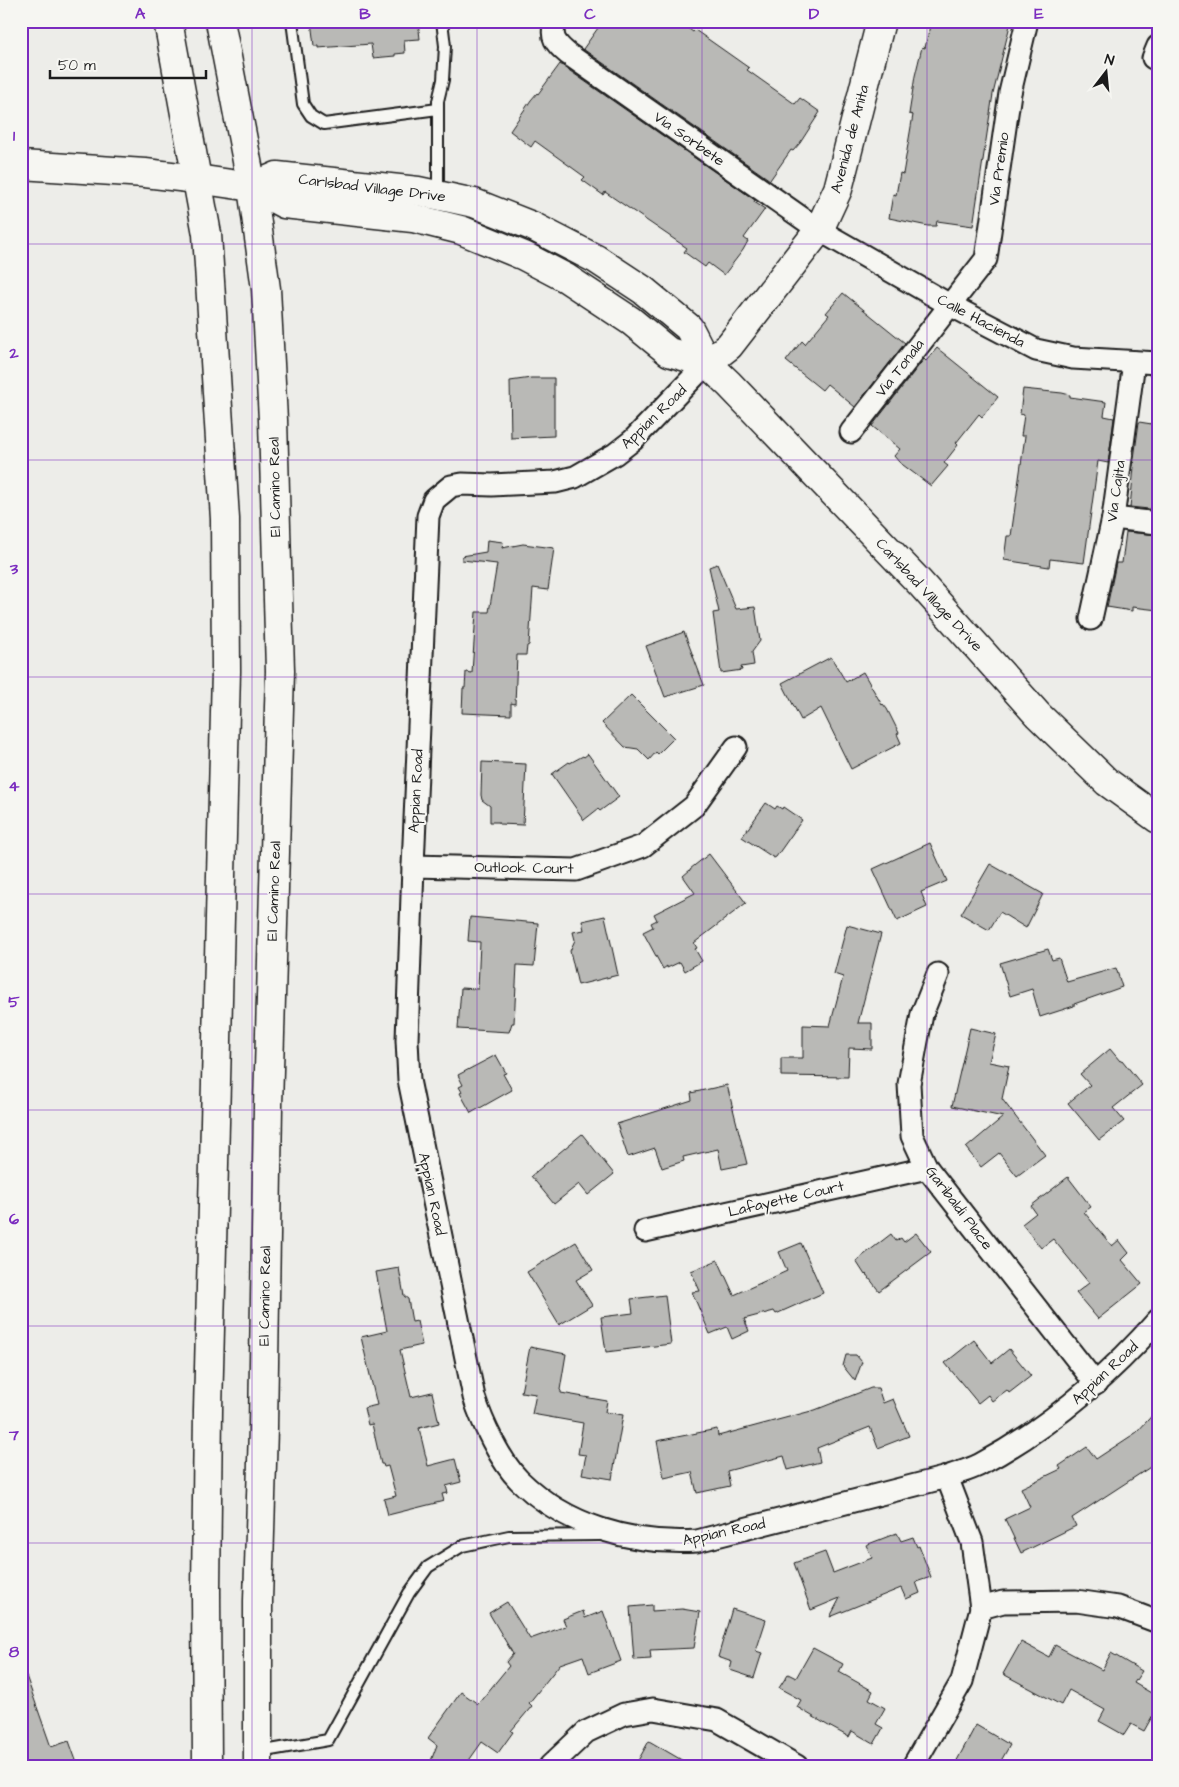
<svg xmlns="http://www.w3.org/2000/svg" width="1179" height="1787" viewBox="0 0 1179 1787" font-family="'Architects Daughter',sans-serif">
	<rect width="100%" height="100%" fill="#edede9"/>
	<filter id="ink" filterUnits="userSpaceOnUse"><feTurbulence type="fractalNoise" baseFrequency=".02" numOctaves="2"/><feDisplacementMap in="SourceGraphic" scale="10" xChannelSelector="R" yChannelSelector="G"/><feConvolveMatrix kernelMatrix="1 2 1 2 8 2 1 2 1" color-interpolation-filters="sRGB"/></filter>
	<g filter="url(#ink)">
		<!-- building -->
		<g fill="#b9b9b6" stroke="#1c1c1c">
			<polygon points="311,21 418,21 420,39 404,40 405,53 395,54 395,56 373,58 371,44 318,48 318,46 314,46"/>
			<polygon points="603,21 678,21 693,32 695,30 749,68 747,70 795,104 800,98 820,112 800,143 793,151 791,150 770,180 583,49"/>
			<polygon points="931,21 1011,21 993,94 973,226 937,221 936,226 928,226 889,218 893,194 896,195 900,173 903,174 913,115 909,114 915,76 922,47 925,48"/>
			<polygon points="560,64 755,200 754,202 765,209 744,238 748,241 743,250 724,275 708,263 705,267 684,252 687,248 605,192 603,195 582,180 585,177 535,141 531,147 510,131 531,100 537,93 538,94"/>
			<polygon points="843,293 905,343 855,407 827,384 822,390 786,361 802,341 805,344 829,315 826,313"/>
			<polygon points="937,348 998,397 982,417 979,414 956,443 958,445 944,463 948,466 931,486 899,462 894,456 900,449 872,426 924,359 926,361"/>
			<polygon points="531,378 554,378 554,436 511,438 510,381"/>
			<polygon points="1023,389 1062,393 1070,395 1070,397 1106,402 1104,416 1114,418 1108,463 1098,461 1084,563 1050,559 1049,567 1004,560 1007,536 1011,536 1025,436 1021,436 1024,415 1020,414"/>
			<polygon points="1139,422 1158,425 1158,510 1130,507 1134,467 1133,466"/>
			<polygon points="1126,532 1158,535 1158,610 1132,607 1132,611 1107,607 1116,563 1122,563"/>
			<polygon points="487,540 503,542 502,548 523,544 554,548 548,590 533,588 529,645 527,646 526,655 517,655 515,704 511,703 511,715 462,713 463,688 465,688 466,672 472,673 476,612 489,612 497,564 462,560 462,556 486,552"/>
			<polygon points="717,564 736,609 755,607 760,641 752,652 754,665 741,667 742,670 721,673 713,613 719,612 709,567"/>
			<polygon points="684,632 704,685 665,697 646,646"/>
			<polygon points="831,657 846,682 863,672 882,705 883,704 887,709 899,733 897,734 901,743 851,769 821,708 801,720 782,683"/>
			<polygon points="631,695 674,738 658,754 656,752 649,760 638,749 625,747 602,723"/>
			<polygon points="588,754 619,797 600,811 598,809 584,820 552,774 569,762 570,763 583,756 584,757"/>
			<polygon points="482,762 526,764 523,825 499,824 499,822 490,822 490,806 482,800 481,795"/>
			<polygon points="766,803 775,809 777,806 782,809 783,807 802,820 776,857 774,858 742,837"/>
			<polygon points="930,843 947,881 921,892 927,907 897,921 873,869"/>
			<polygon points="709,854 746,903 694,943 697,948 695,949 702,961 685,971 680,962 667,968 667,966 663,969 643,932 653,927 651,923 657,920 654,914 695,893 683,876 690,870 690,869"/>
			<polygon points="990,864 1043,894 1026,928 1000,912 989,930 961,914"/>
			<polygon points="605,916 618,975 578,985 570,951 575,940 573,932 584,930 582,921"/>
			<polygon points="470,917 538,923 534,966 517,965 514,1023 512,1023 509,1032 458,1029 461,988 478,989 480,942 468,941"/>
			<polygon points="847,925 881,934 858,1023 872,1023 872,1049 849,1048 848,1077 781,1076 781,1058 803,1058 803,1025 830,1026 843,977 834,974"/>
			<polygon points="1048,949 1052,960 1059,958 1067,982 1116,968 1122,987 1074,1004 1074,1006 1040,1017 1032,989 1010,996 1000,963"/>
			<polygon points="970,1028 996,1034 989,1062 1009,1066 1002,1099 1045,1155 1017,1176 999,1153 981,1167 966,1148 1003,1117 952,1106"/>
			<polygon points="1110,1049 1120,1061 1122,1060 1142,1085 1113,1108 1124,1121 1099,1140 1068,1103 1090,1085 1080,1074"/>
			<polygon points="496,1055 506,1073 503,1074 512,1090 471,1113 460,1093 462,1092 459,1087 463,1085 458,1075"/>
			<polygon points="727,1085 747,1164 722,1169 718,1149 683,1157 684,1161 662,1168 655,1148 628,1157 617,1124 692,1100 691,1093"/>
			<polygon points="582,1134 614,1174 588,1195 579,1184 554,1204 531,1176"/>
			<polygon points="1068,1177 1091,1207 1084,1212 1112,1246 1119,1240 1129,1253 1122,1260 1142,1284 1098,1319 1076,1293 1089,1283 1053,1239 1041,1248 1022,1224 1036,1213 1031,1206"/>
			<polygon points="916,1233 931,1252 879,1291 866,1274 865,1275 856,1261 891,1234 896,1241 901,1238 904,1242"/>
			<polygon points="576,1242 593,1270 576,1280 592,1305 559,1325 527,1272"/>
			<polygon points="801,1243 823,1293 776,1314 774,1311 744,1319 749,1331 732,1339 727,1327 710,1334 692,1292 700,1291 691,1271 718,1260 734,1295 787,1271 779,1252"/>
			<polygon points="399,1268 404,1296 408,1299 412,1322 417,1321 422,1345 400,1350 411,1397 432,1392 439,1423 419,1428 428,1466 455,1459 461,1482 446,1486 448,1493 442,1494 444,1501 388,1515 384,1499 396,1496 388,1466 384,1467 383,1464 381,1464 372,1424 368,1425 364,1408 377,1405 361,1337 387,1331 376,1272"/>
			<polygon points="665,1295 671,1344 606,1352 601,1317 633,1313 631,1299"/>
			<polygon points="974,1340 992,1363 1009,1349 1031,1376 1009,1393 1007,1390 992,1401 988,1395 978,1403 945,1363"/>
			<polygon points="530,1347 566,1354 560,1390 561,1391 561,1393 607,1401 605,1412 623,1415 612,1479 582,1474 586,1455 578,1454 583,1423 532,1414 536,1394 521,1392"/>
			<polygon points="846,1355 856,1355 862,1362 855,1381 843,1366"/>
			<polygon points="871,1388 878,1388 883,1403 893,1399 909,1436 878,1448 870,1427 817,1448 820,1462 788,1470 784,1456 727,1471 730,1486 697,1493 692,1472 664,1478 657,1441 717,1429 718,1436 815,1410"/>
			<polygon points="1158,1409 1158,1462 1072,1518 1076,1526 1021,1553 1005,1519 1030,1507 1021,1488 1061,1469 1059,1466 1087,1447 1096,1459 1137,1432"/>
			<polygon points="897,1533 901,1541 913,1537 917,1547 919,1546 931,1577 916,1582 920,1593 906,1599 901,1588 830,1617 840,1598 811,1610 794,1563 825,1552 833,1573 872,1558 866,1545"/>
			<polygon points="507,1602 530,1639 566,1626 563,1619 583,1611 585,1618 603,1611 621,1661 589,1673 583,1656 560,1664 529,1703 532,1706 511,1731 513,1732 498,1753 482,1742 465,1766 429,1766 437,1745 428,1738 461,1692 478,1704 509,1666 506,1662 513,1654 489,1613"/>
			<polygon points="652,1605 652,1611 682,1609 700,1612 694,1648 650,1650 651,1659 634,1660 630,1607"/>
			<polygon points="732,1609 766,1620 756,1651 762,1653 754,1678 730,1670 732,1662 718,1657"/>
			<polygon points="1021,1642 1049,1657 1055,1645 1102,1670 1111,1653 1142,1671 1134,1683 1158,1697 1158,1706 1144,1731 1131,1724 1124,1735 1099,1721 1105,1710 1069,1690 1061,1705 1003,1674"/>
			<polygon points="813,1648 843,1664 839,1672 873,1691 869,1699 885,1708 876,1724 883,1728 874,1744 852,1731 849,1737 827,1725 797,1707 801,1700 779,1688 788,1674 796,1678"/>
			<polygon points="24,1670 51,1747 69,1741 78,1766 21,1766 21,1671"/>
			<polygon points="976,1725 1010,1745 998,1766 954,1766"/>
			<polygon points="649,1741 692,1766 635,1766"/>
		</g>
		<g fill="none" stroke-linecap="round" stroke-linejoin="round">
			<!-- lane casing -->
			<g stroke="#1c1c1c" stroke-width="14">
				<g id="lane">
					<polyline points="292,21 303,104 311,116 324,124 438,109"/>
					<polyline points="438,193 438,101 443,80 445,46 442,21"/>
					<polyline points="259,1752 328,1740 409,1593 428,1567 462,1546 509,1536 599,1535"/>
				</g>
			</g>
			<!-- street casing -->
			<g stroke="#1c1c1c" stroke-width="25">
				<g id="street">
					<path d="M556 21C549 37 556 44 568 54L819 230 950 305 1036 350 1073 358 1158 363"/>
					<polyline points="1153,58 1158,46"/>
					<path d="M707 363 633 440 615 454 575 477 555 482 492 485 462 484 451 486 434 500 428 516 413 866 407 1040 409 1080 474 1397C482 1422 500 1461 519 1480 566 1526 632 1545 697 1541L947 1477C957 1473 969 1470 979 1465 1049 1428 1106 1379 1158 1320"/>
					<polyline points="851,432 986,259 1010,93 1027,21"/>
					<polyline points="1113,518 1158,523"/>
					<polyline points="1091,619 1113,518 1134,362"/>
					<polyline points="413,866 576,870 643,846 694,806 736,747"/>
					<polyline points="938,974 922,1014 909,1084 912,1136 927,1168 1096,1384"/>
					<polyline points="645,1231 927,1168"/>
					<polyline points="981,1608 1003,1602 1076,1601 1118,1607 1158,1622"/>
					<polyline points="550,1766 586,1732 624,1714 653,1709 717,1720 797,1766"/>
					<polyline points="913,1766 962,1681 981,1608 972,1542 947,1477"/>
				</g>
			</g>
			<!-- secondary casing -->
			<g stroke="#1c1c1c" stroke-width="31">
				<polyline id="secondary" points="707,363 729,346 819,230 838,189 881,21"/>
			</g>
			<!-- primary casing -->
			<g stroke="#1c1c1c" stroke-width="31">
				<g id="primary">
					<polyline points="168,21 207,234 225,519 226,671 208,1410 206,1591 207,1766"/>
					<polyline points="220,21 252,187 266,289 273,420 280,671 268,1106 263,1428 258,1601 258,1766"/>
					<polyline points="21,165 145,173 197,179 252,187 284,204 413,218 461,230 524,256 566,278 631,321 669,352 707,363"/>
					<polyline points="252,187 277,176 418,191 474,203 532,226 596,259 643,290 689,328 707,363 729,384 920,583 1038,715 1107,782 1158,819"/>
				</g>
			</g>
			<!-- lane -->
			<use href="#lane" stroke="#f6f6f2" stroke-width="10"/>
			<!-- street -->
			<use href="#street" stroke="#f6f6f2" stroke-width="21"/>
			<!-- secondary -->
			<use href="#secondary" stroke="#f6f6f2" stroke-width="28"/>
			<!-- primary -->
			<use href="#primary" stroke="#f6f6f2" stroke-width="28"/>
		</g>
	</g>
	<!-- grid -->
	<path fill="none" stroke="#7b2cbf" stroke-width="1" stroke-opacity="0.55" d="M252 21V1766M477 21V1766M702 21V1766M927 21V1766M21 244H1158M21 460H1158M21 677H1158M21 894H1158M21 1110H1158M21 1326H1158M21 1543H1158"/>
	<g text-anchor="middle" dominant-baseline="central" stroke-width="4" stroke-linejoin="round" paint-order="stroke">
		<!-- street labels -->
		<g font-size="15" fill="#1c1c1c" stroke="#f6f6f2">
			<text transform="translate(689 139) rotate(35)">Via Sorbete</text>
			<text transform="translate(850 139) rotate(-75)">Avenida de Anita</text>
			<text transform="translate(999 169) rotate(-82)">Via Premio</text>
			<text transform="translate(372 188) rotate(7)">Carlsbad Village Drive</text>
			<text transform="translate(981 321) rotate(28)">Calle Hacienda</text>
			<text transform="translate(900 368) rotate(-52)">Via Tonala</text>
			<text transform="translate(654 417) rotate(-44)">Appian Road</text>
			<text transform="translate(275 487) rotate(-91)">El Camino Real</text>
			<text transform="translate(1116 491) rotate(-82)">Via Cajita</text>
			<text transform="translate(929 595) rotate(47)">Carlsbad Village Drive</text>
			<text transform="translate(416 791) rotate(-87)">Appian Road</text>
			<text transform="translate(524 868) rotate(1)">Outlook Court</text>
			<text transform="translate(274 891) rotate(-88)">El Camino Real</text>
			<text transform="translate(432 1194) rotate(78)">Appian Road</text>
			<text transform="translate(786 1199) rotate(-13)">Lafayette Court</text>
			<text transform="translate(959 1208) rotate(53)">Garibaldi Place</text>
			<text transform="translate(265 1296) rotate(-89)">El Camino Real</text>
			<text transform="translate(1105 1373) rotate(-43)">Appian Road</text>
			<text transform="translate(724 1532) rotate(-12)">Appian Road</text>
		</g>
	</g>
	<!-- margin -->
	<rect width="1179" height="1787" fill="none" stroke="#f6f6f2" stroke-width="55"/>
	<!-- north arrow -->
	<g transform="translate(1106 72) rotate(16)" stroke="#f6f6f2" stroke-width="4" paint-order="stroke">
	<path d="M0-4L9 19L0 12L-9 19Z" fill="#1c1c1c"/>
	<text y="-8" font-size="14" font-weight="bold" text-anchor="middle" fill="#1c1c1c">N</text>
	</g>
	<!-- scale -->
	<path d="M50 70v8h156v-8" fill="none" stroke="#1c1c1c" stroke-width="2.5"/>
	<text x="58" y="70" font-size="15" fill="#1c1c1c" stroke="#f6f6f2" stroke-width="4" paint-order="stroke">50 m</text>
	<rect x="28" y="28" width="1124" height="1732" fill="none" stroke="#7b2cbf" stroke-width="2"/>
	<g font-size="16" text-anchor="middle" font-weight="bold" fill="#7b2cbf">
		<text x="140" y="19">A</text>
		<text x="365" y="19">B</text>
		<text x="590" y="19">C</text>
		<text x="814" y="19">D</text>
		<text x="1039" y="19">E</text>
		<text x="14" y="141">1</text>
		<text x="14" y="358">2</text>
		<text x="14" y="574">3</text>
		<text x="14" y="791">4</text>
		<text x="14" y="1007">5</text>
		<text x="14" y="1224">6</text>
		<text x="14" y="1440">7</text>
		<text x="14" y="1657">8</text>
	</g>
</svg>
